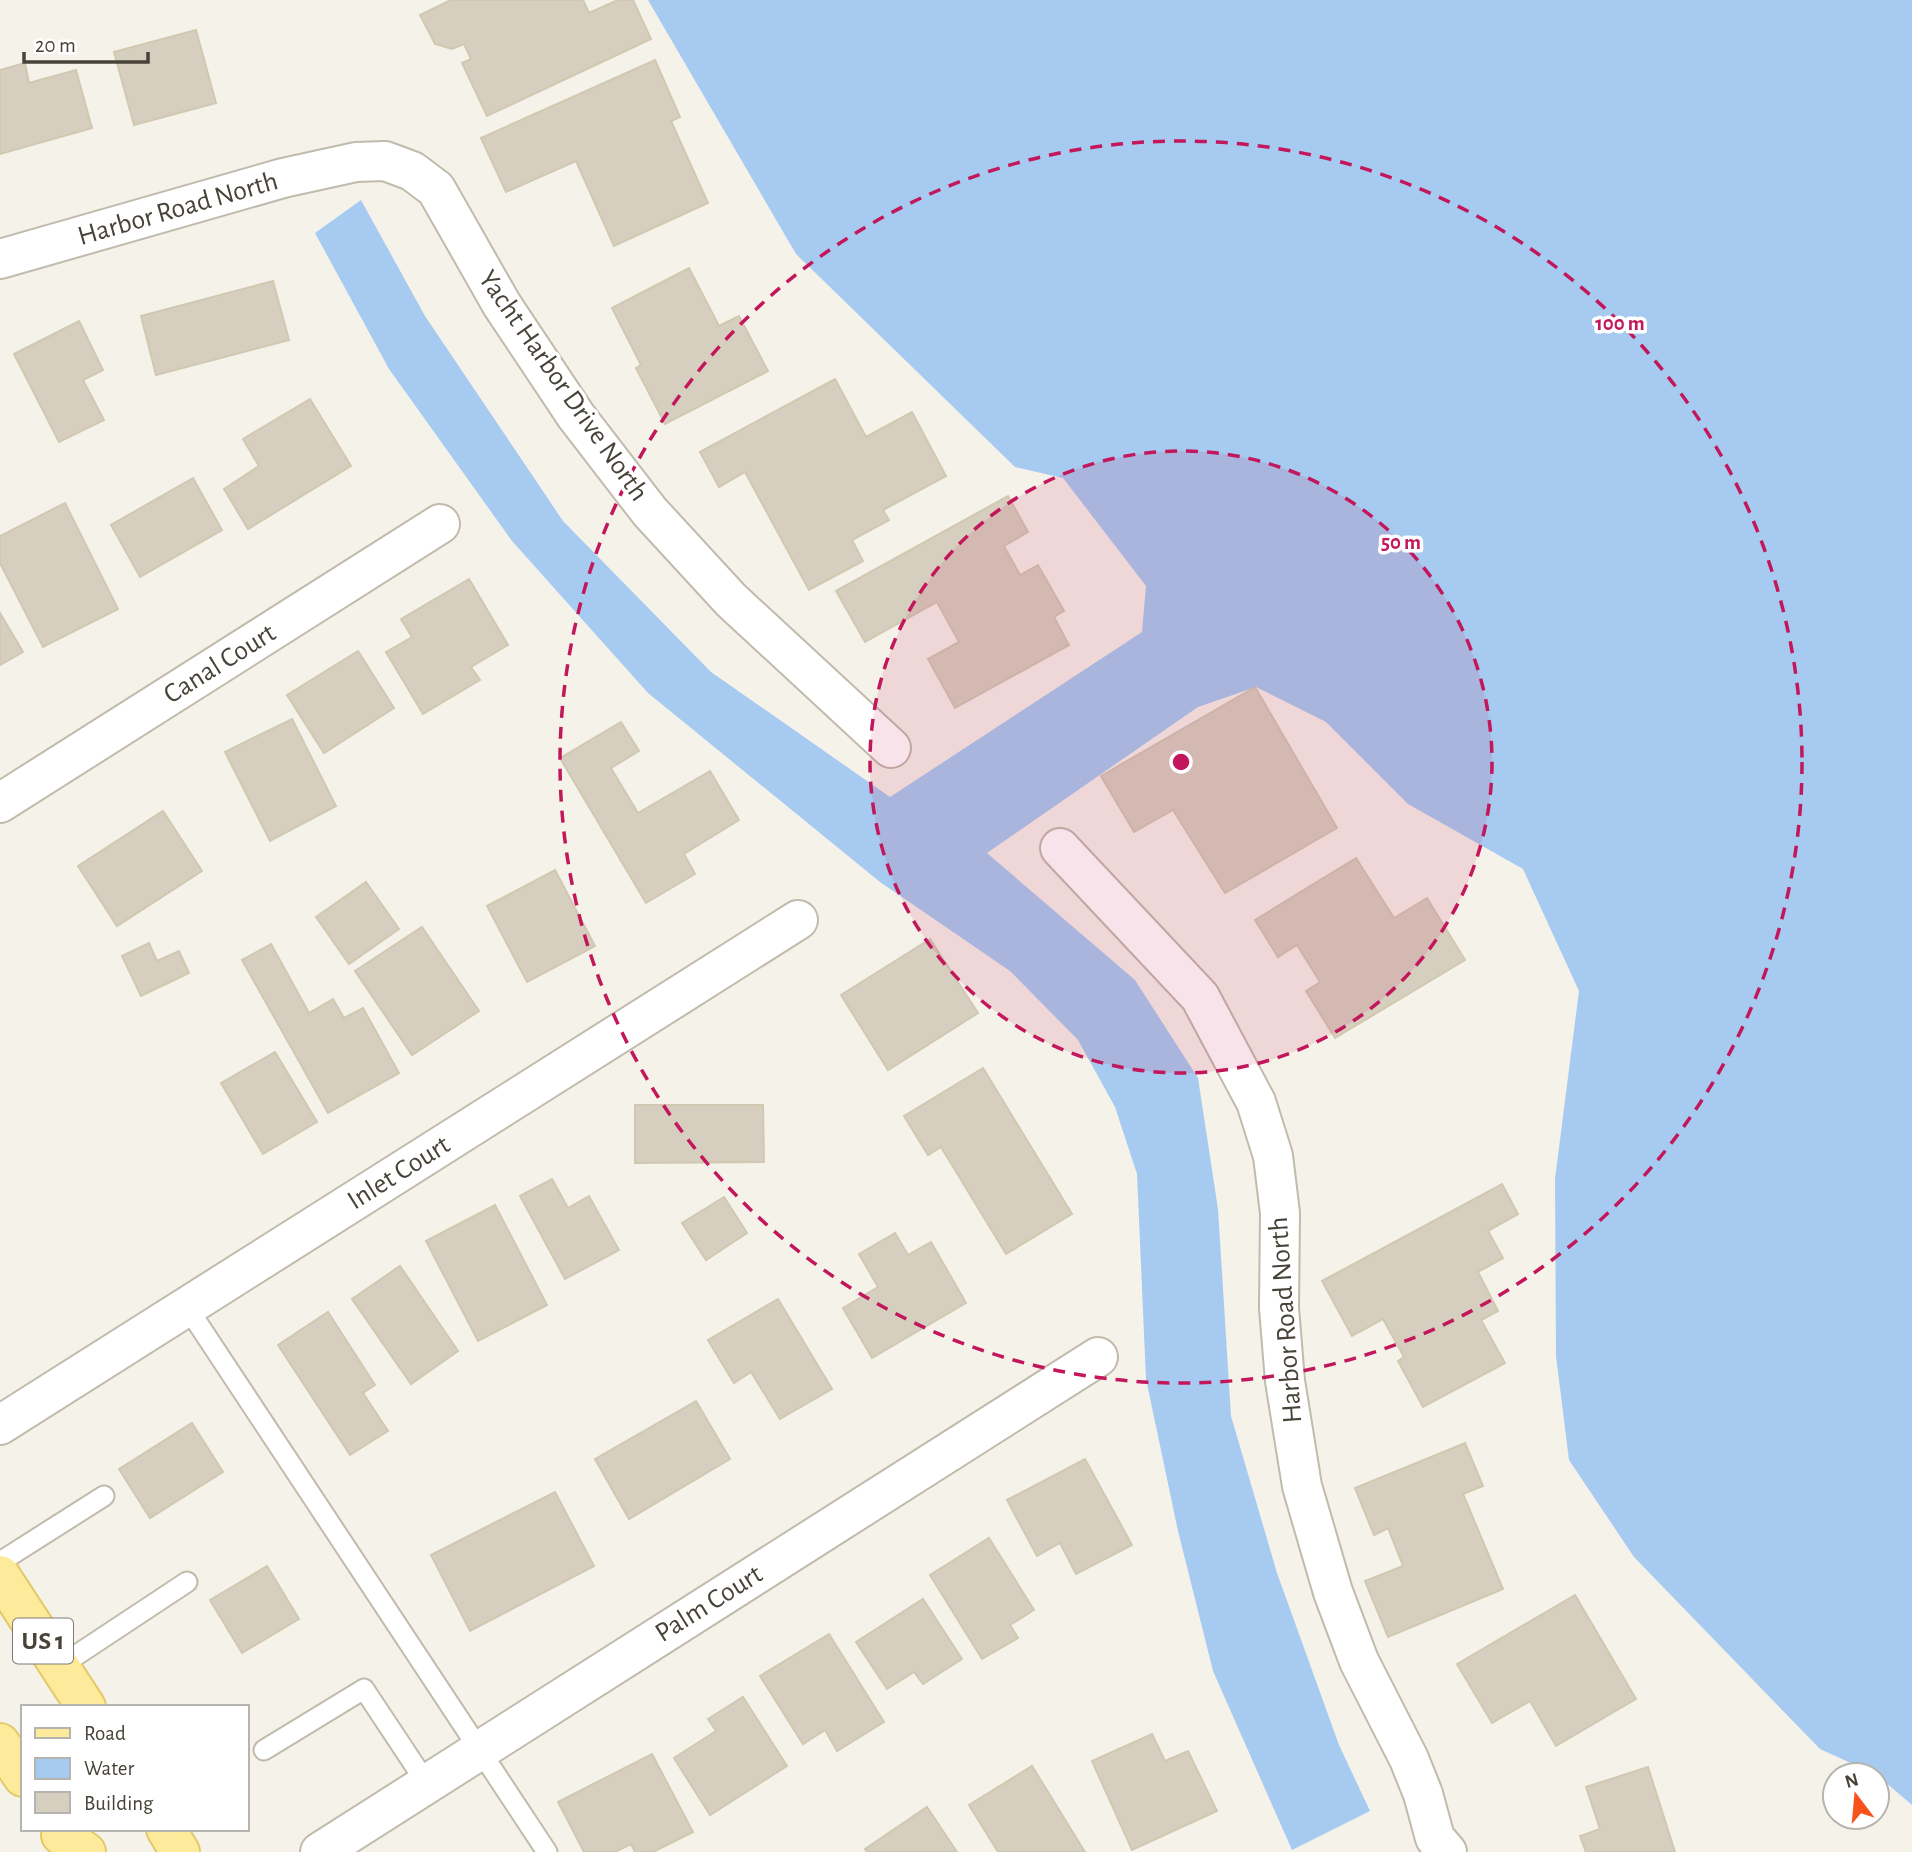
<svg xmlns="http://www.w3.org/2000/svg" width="1912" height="1852" viewBox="0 0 1912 1852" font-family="'Alegreya Sans',sans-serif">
	<rect width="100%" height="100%" fill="#f5f2ea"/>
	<!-- water -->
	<polygon fill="#a7cbf0" points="648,0 1912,0 1912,1805 1877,1775 1820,1749 1634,1557 1569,1460 1556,1356 1555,1179 1579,991 1523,869 1408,804 1326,722 1256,687 1198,707 987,853 1135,980 1198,1078 1218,1209 1231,1416 1277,1573 1339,1745 1370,1811 1292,1850 1213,1671 1178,1531 1146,1379 1137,1174 1115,1107 1078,1040 1010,971 880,882 648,693 512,541 389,369 315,233 361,200 425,316 563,521 711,672 890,797 1142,632 1146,586 1063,478 1015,467 796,254"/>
	<!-- building -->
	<g fill="#d6cfbf" stroke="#d1c8b2" stroke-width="2">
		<polygon points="451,0 583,0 589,13 618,0 633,0 651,39 487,116 462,63 471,59 464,44 452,49 435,44 420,15"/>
		<polygon points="196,30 216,103 134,125 114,52"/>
		<polygon points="655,60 680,117 671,121 708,203 614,246 576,161 506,192 481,138"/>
		<polygon points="25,63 29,83 76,70 92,128 0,154 0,70"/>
		<polygon points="689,268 719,326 739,316 768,371 665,424 636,368 641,365 612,308"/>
		<polygon points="273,281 289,340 156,375 141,316"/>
		<polygon points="79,321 103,370 83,380 104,420 59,442 14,354"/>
		<polygon points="835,379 866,437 912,412 946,476 883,510 889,520 852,540 863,561 809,590 745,472 719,487 700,452"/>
		<polygon points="310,399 351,466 248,529 224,489 259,466 243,439"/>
		<polygon points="193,478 222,530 140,577 111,525"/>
		<polygon points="1008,496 1028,532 1004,546 1020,575 1038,565 1064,611 1054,617 1069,645 955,708 928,659 959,642 937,602 865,642 836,591"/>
		<polygon points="65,503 118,609 43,647 0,563 0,536"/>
		<polygon points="469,579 508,645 471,667 480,680 423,714 386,652 412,637 401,619"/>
		<polygon points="0,613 23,652 0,665"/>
		<polygon points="358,651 394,708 324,753 287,695"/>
		<polygon points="1255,687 1337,828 1225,893 1173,810 1134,832 1101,776"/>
		<polygon points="292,719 336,806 270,841 225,752"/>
		<polygon points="621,722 639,751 611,768 638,813 710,771 739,820 684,854 695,874 646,903 560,758"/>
		<polygon points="163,811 202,871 117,926 78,866"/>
		<polygon points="1356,858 1394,918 1427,898 1465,960 1335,1038 1306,991 1320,982 1297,945 1278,957 1255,920"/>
		<polygon points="555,870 595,946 527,982 487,906"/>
		<polygon points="366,882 399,929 349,964 316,917"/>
		<polygon points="422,927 479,1011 412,1055 355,971"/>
		<polygon points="930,939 978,1013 888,1070 841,995"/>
		<polygon points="149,943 157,961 179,951 189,973 141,996 122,956"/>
		<polygon points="271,944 309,1013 333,999 344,1018 363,1008 399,1073 328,1113 242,960"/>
		<polygon points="275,1052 317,1122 263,1154 221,1083"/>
		<polygon points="983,1068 1072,1214 1006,1254 941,1147 928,1155 904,1116"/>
		<polygon points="635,1105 763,1105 764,1162 635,1163"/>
		<polygon points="552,1179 568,1208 589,1196 619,1250 565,1279 520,1196"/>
		<polygon points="1502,1184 1518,1214 1488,1231 1503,1258 1478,1272 1498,1311 1481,1320 1505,1363 1423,1407 1398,1361 1404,1357 1383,1319 1352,1336 1322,1281"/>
		<polygon points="724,1197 747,1233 706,1260 682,1223"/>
		<polygon points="495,1205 547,1305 478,1341 426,1241"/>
		<polygon points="895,1233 908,1255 931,1242 966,1303 872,1358 843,1308 878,1287 859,1254"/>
		<polygon points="400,1266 458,1351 411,1384 352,1299"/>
		<polygon points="778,1299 832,1389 780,1419 751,1372 734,1383 708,1340"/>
		<polygon points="328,1312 375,1385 363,1393 388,1431 350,1455 278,1345"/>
		<polygon points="696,1401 730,1459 629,1519 595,1459"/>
		<polygon points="192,1423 223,1472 150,1518 119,1469"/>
		<polygon points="1465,1443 1483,1486 1463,1494 1503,1589 1388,1637 1365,1581 1403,1566 1388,1528 1374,1535 1355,1488"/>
		<polygon points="1085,1459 1132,1545 1076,1574 1060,1543 1037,1556 1007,1500"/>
		<polygon points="555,1492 594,1566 470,1631 431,1555"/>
		<polygon points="989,1538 1034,1610 1010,1625 1018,1638 982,1659 930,1575"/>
		<polygon points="267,1566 299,1619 242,1653 210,1600"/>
		<polygon points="1575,1595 1636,1699 1556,1746 1530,1701 1492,1723 1457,1664"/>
		<polygon points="923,1599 962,1659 923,1684 914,1672 887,1689 856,1642"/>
		<polygon points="829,1634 884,1722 837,1751 825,1730 803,1744 760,1676"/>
		<polygon points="743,1697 787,1766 710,1815 674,1758 716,1731 708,1719"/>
		<polygon points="1152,1734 1165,1761 1188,1751 1217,1811 1132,1850 1092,1761"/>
		<polygon points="652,1754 693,1832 653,1852 635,1852 631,1844 615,1852 584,1852 558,1802"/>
		<polygon points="1032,1766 1085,1852 998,1852 969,1805"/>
		<polygon points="1648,1767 1675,1852 1586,1852 1580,1836 1600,1829 1586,1787"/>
		<polygon points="927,1807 957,1852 867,1852 865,1849"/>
	</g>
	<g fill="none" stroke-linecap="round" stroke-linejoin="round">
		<!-- lane casing -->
		<g stroke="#c0bbac" stroke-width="23">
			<g id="lane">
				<polyline points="187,1307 547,1852"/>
				<polyline points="0,1562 104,1496"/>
				<polyline points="60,1666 187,1582"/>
				<polyline points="264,1750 364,1689 427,1784"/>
			</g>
		</g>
		<!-- street casing -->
		<g stroke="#c0bbac" stroke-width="42">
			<g id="street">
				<polyline points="0,259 283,178 356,162 385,161 412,171 436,189 502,305 576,416 650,512 731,600 891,748"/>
				<polyline points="0,803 440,524"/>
				<polyline points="1060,848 1200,997 1256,1102 1273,1156 1280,1213 1279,1308 1285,1381 1302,1486 1333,1592 1359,1661 1409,1759 1423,1794 1435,1838 1447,1852"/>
				<polyline points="0,1425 798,920"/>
				<polyline points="320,1852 1098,1357"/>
			</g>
		</g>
		<!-- primary casing -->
		<g stroke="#e3ca69" stroke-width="42">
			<g id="primary">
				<polyline points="0,1575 86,1707"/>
				<polyline points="0,1743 23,1777"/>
				<polyline points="166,1829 180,1852"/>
				<polyline points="61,1835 86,1852"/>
			</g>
		</g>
		<!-- lane -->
		<use href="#lane" stroke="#fff" stroke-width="19"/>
		<!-- street -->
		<use href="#street" stroke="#fff" stroke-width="38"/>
		<!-- primary -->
		<use href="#primary" stroke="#fdea9a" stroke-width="38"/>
	</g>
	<!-- distance rings -->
	<circle cx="1181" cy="762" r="311" fill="#c2185b" fill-opacity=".12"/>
	<g fill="none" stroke="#c2185b" stroke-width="3.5" stroke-dasharray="12 9">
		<circle cx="1181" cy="762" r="311"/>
		<circle cx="1181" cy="762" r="621"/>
	</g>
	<g text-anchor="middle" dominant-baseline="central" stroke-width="7" stroke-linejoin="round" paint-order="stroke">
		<!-- shield labels -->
		<rect fill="#fff" stroke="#7f7b74" stroke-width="2" x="13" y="1618.5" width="60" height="45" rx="5"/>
		<g font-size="26" font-weight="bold" fill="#484338">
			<text x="43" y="1641">US 1</text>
		</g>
		<!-- street labels -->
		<g font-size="28" fill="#484338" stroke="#fff">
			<text transform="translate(178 209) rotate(-16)">Harbor Road North</text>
			<text transform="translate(563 386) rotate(55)">Yacht Harbor Drive North</text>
			<text transform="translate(220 664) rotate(-32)">Canal Court</text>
			<text transform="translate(399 1173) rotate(-32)">Inlet Court</text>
			<text transform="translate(1286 1320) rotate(-94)">Harbor Road North</text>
			<text transform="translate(709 1604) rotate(-32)">Palm Court</text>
		</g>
	</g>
	<circle cx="1181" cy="762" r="10" fill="#c2185b" stroke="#fff" stroke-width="3.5"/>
	<g font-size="21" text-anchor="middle" font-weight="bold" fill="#c2185b" stroke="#fff" stroke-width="7" stroke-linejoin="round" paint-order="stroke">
		<text x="1620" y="330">100 m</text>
		<text x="1401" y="549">50 m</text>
	</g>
	<!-- legend -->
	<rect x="21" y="1705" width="228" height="126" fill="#ffffff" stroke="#b6b4af" stroke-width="2"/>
	<rect x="35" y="1728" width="35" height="10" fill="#fdea9a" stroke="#b6b4af" stroke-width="2"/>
	<text x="84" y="1740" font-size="21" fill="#484338">Road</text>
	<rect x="35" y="1758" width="35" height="21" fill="#a7cbf0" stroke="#b6b4af" stroke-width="2"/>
	<text x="84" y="1775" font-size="21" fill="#484338">Water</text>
	<rect x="35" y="1792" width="35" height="21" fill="#d6cfbf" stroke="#b6b4af" stroke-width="2"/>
	<text x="84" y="1810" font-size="21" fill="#484338">Building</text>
	<!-- north arrow -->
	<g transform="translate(1856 1796) rotate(344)"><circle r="33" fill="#ffffff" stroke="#b6b4af" stroke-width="2"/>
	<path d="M0-5L12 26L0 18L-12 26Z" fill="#f8531d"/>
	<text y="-10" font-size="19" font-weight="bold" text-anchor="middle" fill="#484338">N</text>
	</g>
	<!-- scale -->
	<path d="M24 52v10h124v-10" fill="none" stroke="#484338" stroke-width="3.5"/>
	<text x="35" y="52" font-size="21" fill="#484338" stroke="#ffffff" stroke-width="5" paint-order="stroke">20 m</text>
</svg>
